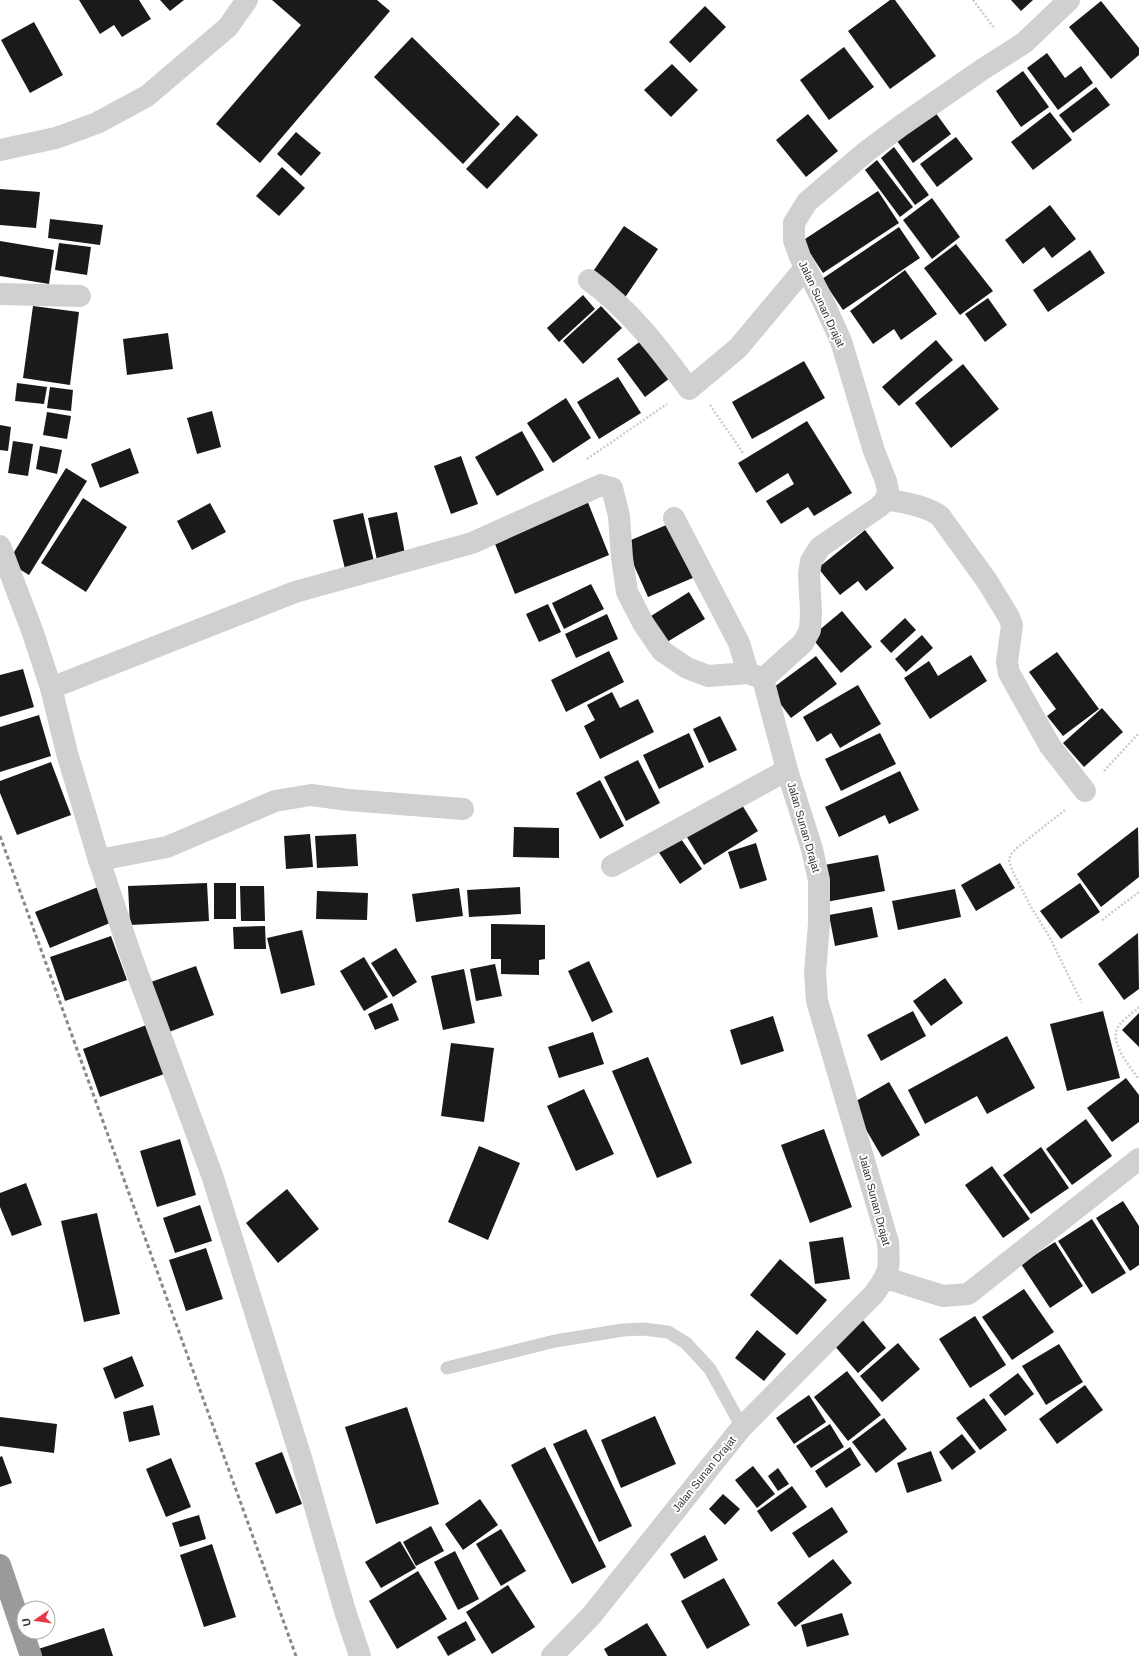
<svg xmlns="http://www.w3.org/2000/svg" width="1139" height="1656" viewBox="0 0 1139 1656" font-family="Helvetica,sans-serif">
	<rect width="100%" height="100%" fill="#fff"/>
	<!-- building -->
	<g fill="#1a1a1a">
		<polygon points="79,0 139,0 151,19 122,37 114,25 100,34"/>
		<polygon points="160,0 184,0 170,11"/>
		<polygon points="272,0 377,0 390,11 260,163 216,124 301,25"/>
		<polygon points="890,0 895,0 936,56 890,89 848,31"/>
		<polygon points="1011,0 1033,0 1021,11"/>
		<polygon points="1101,1 1139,48 1139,55 1111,79 1069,27"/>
		<polygon points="705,6 726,27 690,63 669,42"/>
		<polygon points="34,22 63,75 30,93 1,40"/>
		<polygon points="412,37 500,124 463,164 374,77"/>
		<polygon points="844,47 874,87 829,120 800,80"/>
		<polygon points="1047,53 1065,78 1081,66 1093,83 1058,110 1027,68"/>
		<polygon points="672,64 698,90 671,117 644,90"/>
		<polygon points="1023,71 1049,107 1021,127 996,91"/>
		<polygon points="1096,87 1110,105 1073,133 1059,115"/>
		<polygon points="935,112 951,134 913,163 897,141"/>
		<polygon points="1050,112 1072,140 1033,170 1011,142"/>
		<polygon points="808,114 838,151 806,177 776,140"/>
		<polygon points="517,115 538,135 487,189 466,169"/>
		<polygon points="296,132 321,153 301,176 277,154"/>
		<polygon points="956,137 973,159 937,187 920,164"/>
		<polygon points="894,147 929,195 915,205 881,158"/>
		<polygon points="877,160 913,207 900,217 865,170"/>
		<polygon points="282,167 305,188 279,216 256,196"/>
		<polygon points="0,189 40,192 36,228 0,225"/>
		<polygon points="878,191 899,223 823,273 802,241"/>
		<polygon points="932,198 960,237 932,259 903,220"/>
		<polygon points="1050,205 1076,239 1052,258 1044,247 1023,264 1005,240"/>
		<polygon points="50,219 103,225 100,245 48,238"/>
		<polygon points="624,226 658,249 624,299 590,276"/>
		<polygon points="899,227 920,258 843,310 822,279"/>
		<polygon points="0,241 54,250 49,284 0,276"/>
		<polygon points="59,243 91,247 87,275 55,270"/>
		<polygon points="956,244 993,291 960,315 924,268"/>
		<polygon points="1090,250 1105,273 1048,312 1033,290"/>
		<polygon points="905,270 937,314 901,340 894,329 873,344 850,311"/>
		<polygon points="583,295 595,309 559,342 547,328"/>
		<polygon points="988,298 1007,325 985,342 965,314"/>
		<polygon points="33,306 79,312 70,385 23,378"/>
		<polygon points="601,306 622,328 583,364 563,341"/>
		<polygon points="168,333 173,369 127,375 123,339"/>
		<polygon points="642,340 670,378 645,397 617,359"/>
		<polygon points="936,340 953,360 899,406 882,387"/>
		<polygon points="804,361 825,398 752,439 732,402"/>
		<polygon points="963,364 999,409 951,448 915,403"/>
		<polygon points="618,377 641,413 599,439 577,402"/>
		<polygon points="17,383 47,387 44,404 15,401"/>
		<polygon points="50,387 73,390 71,411 47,408"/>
		<polygon points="566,398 591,438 553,463 527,423"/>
		<polygon points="212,411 221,447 197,454 187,418"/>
		<polygon points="47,412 71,416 67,439 43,435"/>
		<polygon points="807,421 852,493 814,516 808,507 781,524 766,501 794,484 788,473 756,493 738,463"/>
		<polygon points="0,425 11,427 8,451 0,450"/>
		<polygon points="522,431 544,470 497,496 475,457"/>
		<polygon points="13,441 33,444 28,476 8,473"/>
		<polygon points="40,446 62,450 57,474 36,469"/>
		<polygon points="130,448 139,473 100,488 91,464"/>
		<polygon points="461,456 478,504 451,514 434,466"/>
		<polygon points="66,468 87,481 29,575 8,562"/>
		<polygon points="83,498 127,527 86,592 41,563"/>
		<polygon points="587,500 609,555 515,594 493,539"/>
		<polygon points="210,503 226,532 192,550 177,521"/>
		<polygon points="397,512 406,559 378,565 368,518"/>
		<polygon points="363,513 375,566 346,573 333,520"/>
		<polygon points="671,523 695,577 648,597 624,543"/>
		<polygon points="865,530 894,568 866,591 858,581 840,595 818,568"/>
		<polygon points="591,584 604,609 564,629 552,603"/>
		<polygon points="689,592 705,619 667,642 651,616"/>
		<polygon points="548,604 561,632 539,642 526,614"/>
		<polygon points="842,611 872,647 841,673 811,637"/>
		<polygon points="607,614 618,639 576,658 565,634"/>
		<polygon points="905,618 916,630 891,653 880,641"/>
		<polygon points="922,635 933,648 906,672 895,659"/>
		<polygon points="609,651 624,682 566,712 551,680"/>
		<polygon points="1057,652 1099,709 1063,736 1047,716 1056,709 1029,672"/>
		<polygon points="971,655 987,681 930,719 904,678 929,661 938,676"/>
		<polygon points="816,656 837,684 791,718 770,690"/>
		<polygon points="23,669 34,707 0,717 0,675"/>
		<polygon points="858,685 881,724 840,748 831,733 817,742 803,717"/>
		<polygon points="612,692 620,708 638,699 654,732 600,759 584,726 595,720 587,705"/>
		<polygon points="1102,708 1123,732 1084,767 1063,743"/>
		<polygon points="39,715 51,756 0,772 0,727"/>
		<polygon points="720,716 737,750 709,763 693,729"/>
		<polygon points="689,733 704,767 659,789 643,755"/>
		<polygon points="880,733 896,764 841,791 825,759"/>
		<polygon points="638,760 660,803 626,821 604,777"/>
		<polygon points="51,762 71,815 17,835 0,793 0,781"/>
		<polygon points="900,771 919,810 889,824 885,815 839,837 825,807"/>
		<polygon points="600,780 624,826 600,839 576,793"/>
		<polygon points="739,800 758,831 704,865 685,834"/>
		<polygon points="514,827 559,828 559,858 513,857"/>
		<polygon points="1138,827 1139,877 1101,907 1077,874"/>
		<polygon points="310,834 313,867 286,869 284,836"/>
		<polygon points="356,834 358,866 317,868 315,836"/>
		<polygon points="679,836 702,869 680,884 658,851"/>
		<polygon points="756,843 767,880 740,889 728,852"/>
		<polygon points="878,855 885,891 826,902 819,866"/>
		<polygon points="1000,863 1015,888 976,911 961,885"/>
		<polygon points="207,883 209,921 130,925 128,886"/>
		<rect x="214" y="883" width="22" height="36"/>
		<polygon points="1080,883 1100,912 1061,939 1040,911"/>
		<polygon points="103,885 117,920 50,948 35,912"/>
		<polygon points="240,886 264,886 265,921 241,921"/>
		<polygon points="520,887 521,914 469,917 467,890"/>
		<polygon points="459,888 463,916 416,922 412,894"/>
		<polygon points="955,889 961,917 898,930 892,901"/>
		<polygon points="317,891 368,893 367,920 316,919"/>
		<polygon points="872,907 878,937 835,946 829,915"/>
		<polygon points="491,924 545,925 545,959 539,960 539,975 501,974 501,959 491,959"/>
		<polygon points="265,926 266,949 234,949 233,927"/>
		<polygon points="302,930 315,985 281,994 267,938"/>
		<polygon points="1138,933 1139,989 1124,1000 1098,964"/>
		<polygon points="111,936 127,980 65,1001 50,957"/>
		<polygon points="396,948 417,982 393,997 371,963"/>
		<polygon points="364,957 388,997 364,1011 340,971"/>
		<polygon points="589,961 613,1012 592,1022 568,971"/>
		<polygon points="495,964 502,996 476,1001 470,969"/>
		<polygon points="196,966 214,1015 169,1032 151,982"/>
		<polygon points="464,969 475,1023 443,1030 431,976"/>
		<polygon points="945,978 963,1003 931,1026 913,1001"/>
		<polygon points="392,1003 399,1020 375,1030 368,1014"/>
		<polygon points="913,1011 926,1036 881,1061 867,1035"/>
		<polygon points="1103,1011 1120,1078 1067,1091 1050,1024"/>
		<polygon points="1139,1013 1139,1047 1122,1030"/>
		<polygon points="773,1016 784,1051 741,1065 730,1030"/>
		<polygon points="149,1024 167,1073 100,1097 83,1049"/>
		<polygon points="593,1032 604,1064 559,1078 548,1047"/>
		<polygon points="1007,1036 1035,1088 987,1114 977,1096 925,1124 908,1090"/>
		<polygon points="451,1043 494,1048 484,1122 441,1116"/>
		<polygon points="648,1057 692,1163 657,1178 612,1071"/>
		<polygon points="1126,1078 1139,1095 1139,1122 1112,1142 1087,1108"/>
		<polygon points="889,1082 920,1135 882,1157 851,1104"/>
		<polygon points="584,1089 614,1154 576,1171 547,1106"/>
		<polygon points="1086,1119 1112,1156 1072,1185 1046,1149"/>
		<polygon points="824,1129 852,1207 810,1223 781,1145"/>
		<polygon points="180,1139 196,1195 157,1207 140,1151"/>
		<polygon points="479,1146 520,1163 488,1240 448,1222"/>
		<polygon points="1041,1147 1069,1188 1031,1214 1003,1175"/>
		<polygon points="992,1166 1030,1219 1003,1238 965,1185"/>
		<polygon points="26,1183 42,1225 12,1236 0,1207 0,1193"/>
		<polygon points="287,1189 319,1229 278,1263 246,1223"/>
		<polygon points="1123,1201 1139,1226 1139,1265 1130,1271 1096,1218"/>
		<polygon points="200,1205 212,1241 175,1253 163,1218"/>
		<polygon points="97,1213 120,1314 84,1322 61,1221"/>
		<polygon points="1092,1219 1126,1273 1092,1294 1058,1241"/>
		<polygon points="843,1237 850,1279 815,1284 809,1242"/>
		<polygon points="1055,1242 1083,1286 1050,1308 1021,1264"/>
		<polygon points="206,1248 223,1299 186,1311 169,1260"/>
		<polygon points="780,1259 827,1300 797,1335 750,1295"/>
		<polygon points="1024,1289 1054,1332 1012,1360 982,1317"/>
		<polygon points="975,1316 1006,1365 970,1388 939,1339"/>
		<polygon points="862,1319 886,1348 858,1373 833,1344"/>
		<polygon points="757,1330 786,1354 764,1381 735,1358"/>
		<polygon points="898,1343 920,1369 882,1402 860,1376"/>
		<polygon points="1059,1344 1083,1382 1046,1405 1022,1366"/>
		<polygon points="132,1356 144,1386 115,1399 103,1368"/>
		<polygon points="847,1371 881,1415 848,1441 814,1397"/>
		<polygon points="1018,1373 1034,1394 1005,1416 989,1395"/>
		<polygon points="1085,1385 1103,1410 1057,1444 1039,1419"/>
		<polygon points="809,1395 826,1422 794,1444 776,1418"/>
		<polygon points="984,1398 1007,1430 980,1450 956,1418"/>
		<polygon points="153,1405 160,1435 129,1442 123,1412"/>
		<polygon points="407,1407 439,1504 376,1524 345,1427"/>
		<polygon points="655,1416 676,1464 621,1488 601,1440"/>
		<polygon points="0,1417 57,1424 54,1453 0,1446"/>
		<polygon points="884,1418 907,1449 876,1473 852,1442"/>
		<polygon points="830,1424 844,1447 811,1468 796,1446"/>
		<polygon points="586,1429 632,1526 599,1542 553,1444"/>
		<polygon points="962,1434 976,1452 952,1470 939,1452"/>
		<polygon points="545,1447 606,1567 572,1584 511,1465"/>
		<polygon points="850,1447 861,1465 826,1488 815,1471"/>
		<polygon points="931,1451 942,1481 907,1493 897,1463"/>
		<polygon points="282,1452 302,1504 276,1514 255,1463"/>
		<polygon points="2,1456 12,1483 0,1487 0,1457"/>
		<polygon points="171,1458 191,1507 166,1517 146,1469"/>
		<polygon points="753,1466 775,1494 757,1508 735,1480"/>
		<polygon points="778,1468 789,1484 778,1491 768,1476"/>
		<polygon points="792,1486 807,1507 771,1532 757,1511"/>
		<polygon points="723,1494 740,1509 725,1525 709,1509"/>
		<polygon points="480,1499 498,1525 463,1550 445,1524"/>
		<polygon points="832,1507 848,1532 809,1558 792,1533"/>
		<polygon points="199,1515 206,1539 180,1547 172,1523"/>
		<polygon points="431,1526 444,1551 416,1566 403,1542"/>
		<polygon points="501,1529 526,1571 501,1586 476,1544"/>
		<polygon points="705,1535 718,1560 684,1579 670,1554"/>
		<polygon points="400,1541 416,1568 381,1588 365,1562"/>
		<polygon points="212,1544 236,1617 204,1627 180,1555"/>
		<polygon points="455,1551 479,1599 458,1610 434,1562"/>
		<polygon points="833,1559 852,1583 795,1627 777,1603"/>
		<polygon points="418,1571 447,1619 397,1649 369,1601"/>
		<polygon points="724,1578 750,1625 707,1649 681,1601"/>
		<polygon points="508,1585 535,1627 492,1654 466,1612"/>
		<polygon points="842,1613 849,1635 807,1647 801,1625"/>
		<polygon points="466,1621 476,1640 448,1656 437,1637"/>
		<polygon points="647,1623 667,1656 608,1656 604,1649"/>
		<polygon points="104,1628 113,1656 37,1656 35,1650"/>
	</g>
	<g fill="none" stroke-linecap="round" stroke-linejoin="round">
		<!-- path -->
		<g stroke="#cdcdcd" stroke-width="2.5" stroke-dasharray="2 2" stroke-linecap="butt">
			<polyline points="973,0 995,29"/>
			<polyline points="710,405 743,453"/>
			<polyline points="587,459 667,404"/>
			<polyline points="1104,771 1139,733"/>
			<polyline points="1065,810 1018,847 1011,854 1009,860 1012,870 1031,907 1049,936 1082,1003"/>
			<polyline points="1102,920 1139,892"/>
			<path d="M1139 1007C1132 1014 1118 1022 1116 1032 1113 1046 1131 1069 1139 1079"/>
		</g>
		<!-- lane -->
		<polyline stroke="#d0d0d0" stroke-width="13" points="447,1368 555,1341 623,1330 643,1329 668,1332 686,1343 710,1369 742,1427"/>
		<!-- street -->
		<g stroke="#d0d0d0" stroke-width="22">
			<polyline points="0,150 56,138 97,123 147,96 228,27 247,0"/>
			<path d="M589 280C630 310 659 348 689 389L738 348 805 268"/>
			<polyline points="0,294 80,296"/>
			<path d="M886 499C904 503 925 505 940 516L987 581 1009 617 1012 625 1007 662 1009 673 1050 746 1085 791"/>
			<polyline points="674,518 739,643 748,673 761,678"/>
			<polyline points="0,546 33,633 51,688 67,753 99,860 131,956 212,1175 302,1461 345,1611 360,1656"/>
			<polyline points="763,679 803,643 810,630 811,612 809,574 811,561 820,547 879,507 886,499 888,491 886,481 874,451 841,341 822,299 800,257 794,240 794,223 807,202 867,151 902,125 983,69 1024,43 1069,0"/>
			<polyline points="51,688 295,592 472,543 601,485 612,488 619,516 622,558 627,592 643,623 662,651 687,668 708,676 748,673"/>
			<polyline points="99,860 167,847 275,801 311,795 349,800 463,809"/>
			<polyline points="612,866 787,770"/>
			<polyline points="886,1278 943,1296 968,1294 1139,1159"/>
			<path d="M552 1656 591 1616 742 1427 874 1294C890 1272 890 1269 888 1242L817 1001 815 973 819 924V880L812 849 787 770 763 679"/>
		</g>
		<!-- highway -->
		<polyline stroke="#9a9a9a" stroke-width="22" points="0,1565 31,1656"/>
		<!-- rail -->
		<polyline stroke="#888" stroke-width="3" stroke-dasharray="4 3" stroke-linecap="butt" points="0,836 296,1656"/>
	</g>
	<g text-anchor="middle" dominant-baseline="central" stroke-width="4" stroke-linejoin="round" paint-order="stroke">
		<!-- street labels -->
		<g font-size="11" fill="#333" stroke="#fff">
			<text transform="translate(822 304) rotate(65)">Jalan Sunan Drajat</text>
			<text transform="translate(804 827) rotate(74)">Jalan Sunan Drajat</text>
			<text transform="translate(875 1200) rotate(75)">Jalan Sunan Drajat</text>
			<text transform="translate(704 1474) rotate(-51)">Jalan Sunan Drajat</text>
		</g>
	</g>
	<!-- north arrow -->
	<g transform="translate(36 1620) rotate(257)"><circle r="19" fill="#ffffff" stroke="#adadad"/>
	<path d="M0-3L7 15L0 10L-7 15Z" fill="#e63946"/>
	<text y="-6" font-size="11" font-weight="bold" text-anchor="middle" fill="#333333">U</text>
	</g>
</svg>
